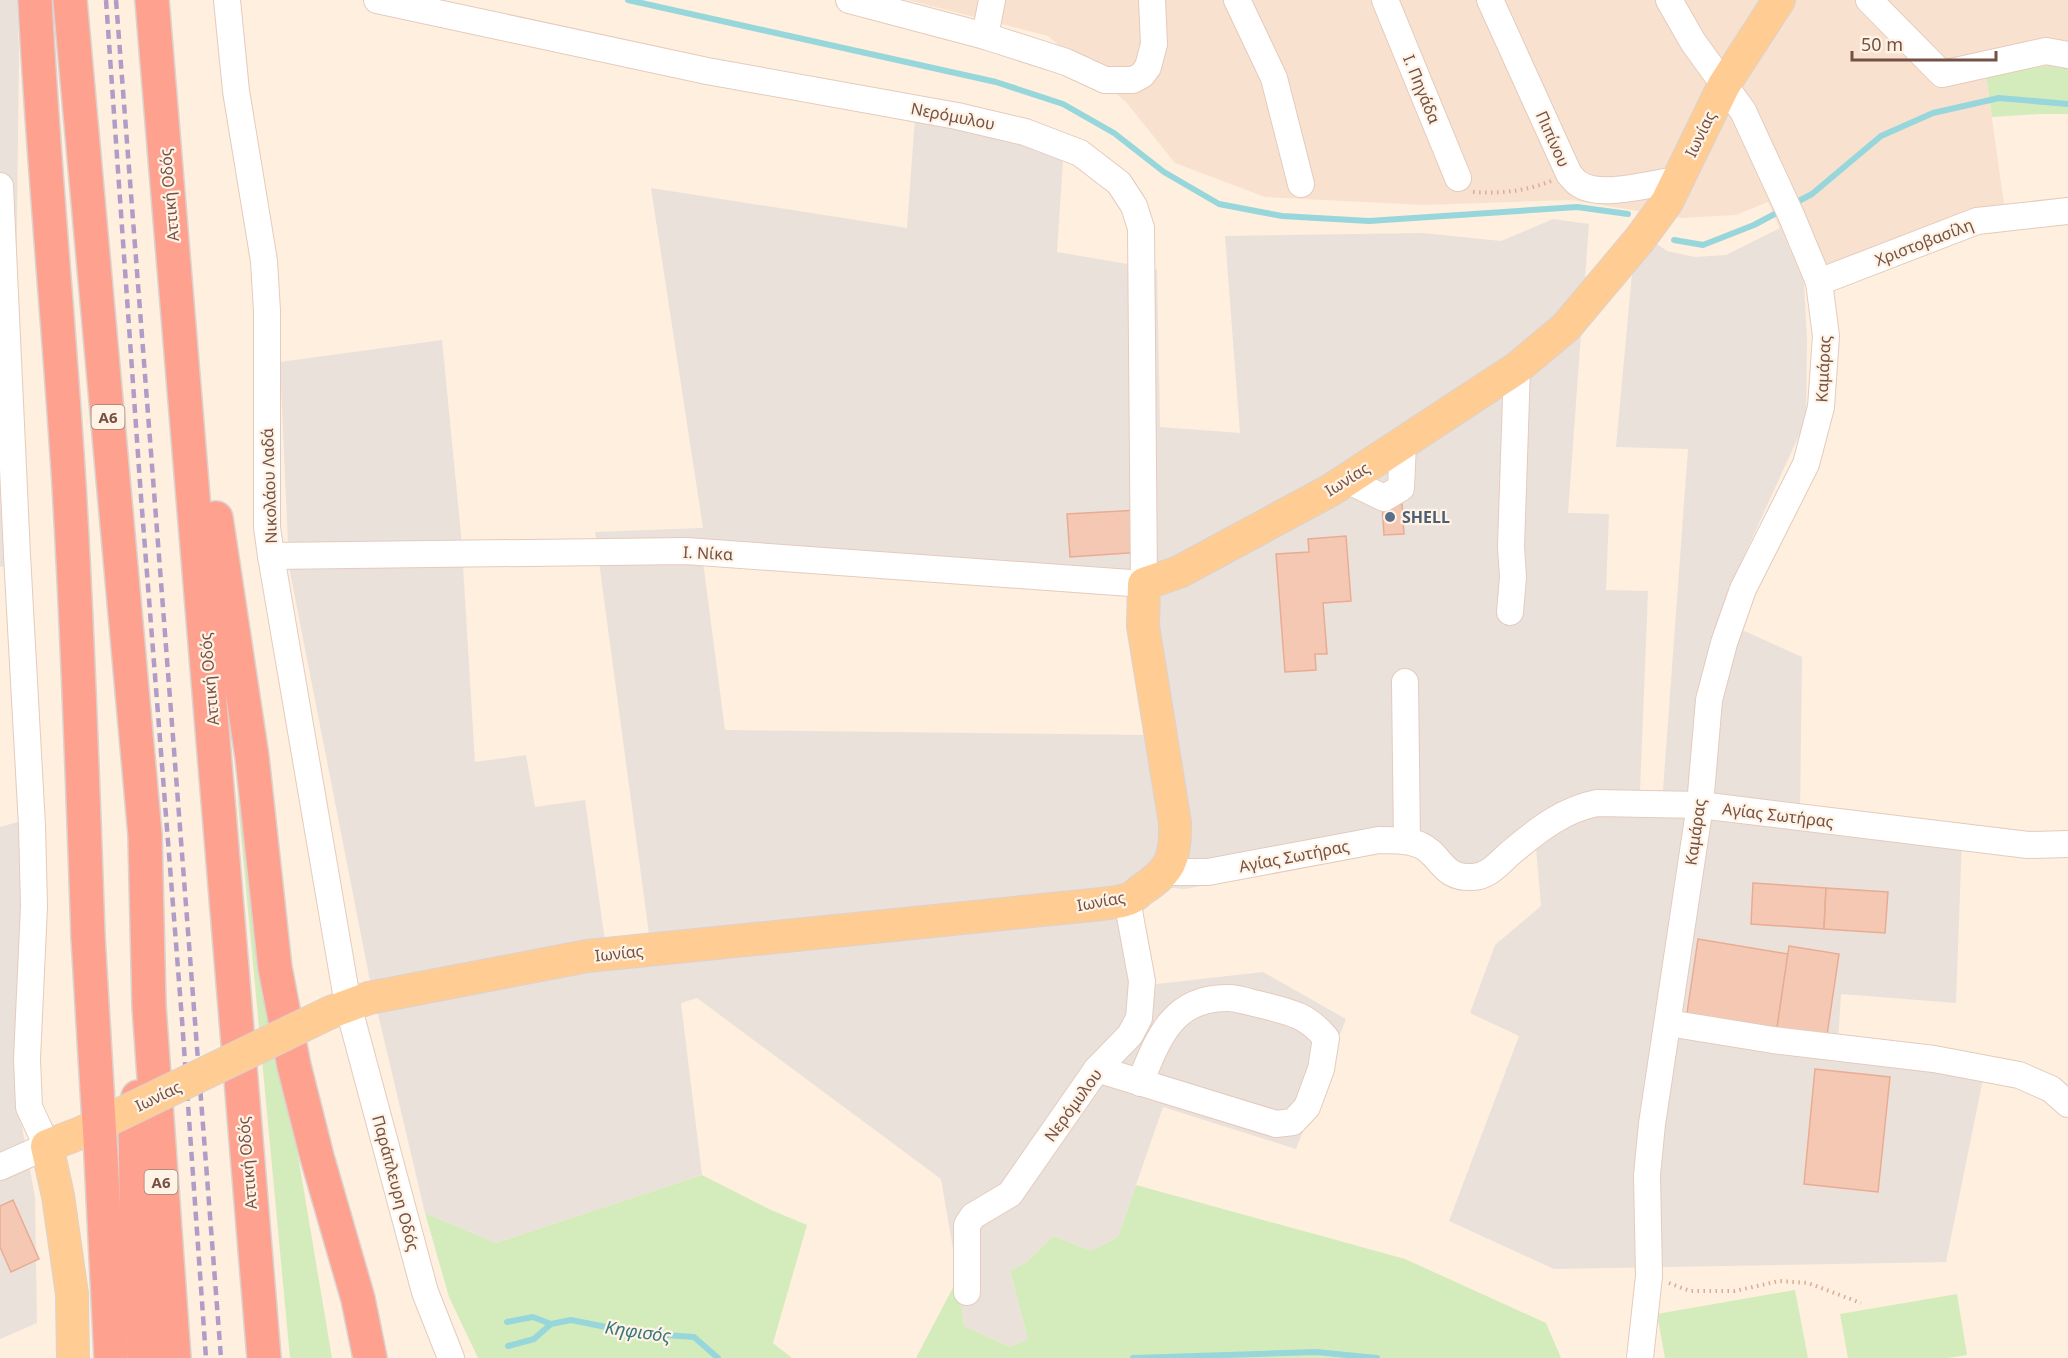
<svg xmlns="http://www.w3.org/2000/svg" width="2068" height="1358" viewBox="0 0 2068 1358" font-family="'Noto Sans',sans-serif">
	<rect width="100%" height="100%" fill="#feefde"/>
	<!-- residential -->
	<polygon fill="#f8e2cf" points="908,0 2068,0 2068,68 2051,65 1986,76 2004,204 1804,283 1768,202 1736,215 1681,218 1571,200 1423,205 1265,197 1175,163 1126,102 1048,36"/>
	<!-- industrial -->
	<g fill="#ebe1db" fill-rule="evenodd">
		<polygon points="0,0 17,0 19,52 13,565 0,567"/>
		<path d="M915 117 1037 142 1063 161 1057 252 1157 269 1160 427 1240 433 1225 236 1423 233 1501 241 1553 219 1589 224 1568 513 1609 514 1606 590 1648 591 1640 792 1663 790 1688 449 1616 447 1636 230 1667 251 1695 257 1726 255 1780 228 1804 283 1807 339 1806 420 1738 569 1720 620 1802 657 1800 816 1962 837 1956 1003 1841 994 1838 1042 1985 1069 1946 1262 1554 1269 1449 1221 1519 1036 1470 1013 1495 945 1541 906 1534 824 1473 875 1431 845 1375 853 1185 889 1161 887 1134 903 1148 985 1263 972 1346 1019 1296 1149 1163 1107 1118 1237 1091 1251 1053 1236 1028 1261 1010 1271 1028 1339 1010 1347 964 1326 958 1278 941 1179 697 998 681 1003 702 1175 496 1243 425 1213 369 976 289 567 280 362 442 340 461 534 475 762 526 755 535 807 585 800 605 941 649 934 595 532 703 528 651 188 907 228ZM703 562 1135 596 1148 735 725 730Z"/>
		<polygon points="28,819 14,1083 35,1197 37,1323 0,1339 0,827"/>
	</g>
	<!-- green -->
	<g fill="#d4ecbc">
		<polygon points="2051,65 2068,68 2068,114 2039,114 1992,117 1986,76"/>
		<polygon points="237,793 332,1358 290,1358"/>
		<polygon points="702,1175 771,1210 807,1225 773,1343 792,1358 478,1358 449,1297 425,1213 496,1243"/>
		<polygon points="1136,1185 1405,1259 1546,1323 1561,1358 916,1358 958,1278 964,1326 1010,1347 1028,1339 1010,1271 1028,1261 1053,1236 1091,1251 1118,1237"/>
		<polygon points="1795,1290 1808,1358 1665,1358 1657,1314"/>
		<polygon points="1957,1294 1967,1355 1948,1358 1848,1358 1840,1314"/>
	</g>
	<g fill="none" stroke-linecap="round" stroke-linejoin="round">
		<!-- stream -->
		<g stroke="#97d7db" stroke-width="6">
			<polyline points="628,0 996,82 1063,104 1114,133 1164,172 1219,204 1282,216 1369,221 1577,207 1628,214"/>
			<polyline points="1793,204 1812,194 1881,136 1933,113 1999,98 2068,104"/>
			<polyline points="1674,240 1703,245 1754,225 1782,210"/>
			<polyline points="507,1322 533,1317 551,1324"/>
			<polyline points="508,1346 534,1339 551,1324 571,1320 636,1333 694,1337 718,1358"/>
			<polyline points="1133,1358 1316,1352 1377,1358"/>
		</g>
	</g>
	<!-- building -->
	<g fill="#f5c8b4" stroke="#e9ac93" stroke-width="1.5">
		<polygon points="1402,504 1404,534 1384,535 1382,505"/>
		<polygon points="1139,510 1142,552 1070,557 1067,514"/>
		<polygon points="1346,536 1351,601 1323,603 1327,654 1315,654 1316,670 1285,672 1276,554 1309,552 1308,539"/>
		<polygon points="1753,883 1826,888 1824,929 1751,924"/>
		<polygon points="1826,888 1888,892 1885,933 1824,929"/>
		<polygon points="1698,939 1788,954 1777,1028 1687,1013"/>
		<polygon points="1789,946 1839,954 1827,1035 1777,1028"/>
		<polygon points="1815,1069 1890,1077 1878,1192 1804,1184"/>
		<polygon points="13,1200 39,1259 11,1272 0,1247 0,1206"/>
	</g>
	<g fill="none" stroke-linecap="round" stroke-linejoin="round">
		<!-- minor casing -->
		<g stroke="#e4cbbd" stroke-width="28">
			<g id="minor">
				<polyline points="227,0 236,91 264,261 267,311 267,527 271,556 348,1005 425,1292 451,1358"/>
				<polyline points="849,0 985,36 1066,62 1105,80 1133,80 1142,75 1148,67 1154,44 1152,0"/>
				<polyline points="1237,0 1274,78 1301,184"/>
				<polyline points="1385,0 1458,178"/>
				<path d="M1490 0 1569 174C1572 177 1575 182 1579 184 1602 199 1651 183 1678 180"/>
				<polyline points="1869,0 1942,74 2046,51 2068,55"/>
				<polyline points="985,36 992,0"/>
				<polyline points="0,186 17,555 32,826 34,906 27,1059 29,1107 47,1146 0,1167"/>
				<polyline points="1819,282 1977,221 2068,211"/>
				<polyline points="1347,480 1384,498 1401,488 1403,443"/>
				<polyline points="271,556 686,551 1144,584 1141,228 1134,206 1119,183 1080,153 1025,132 957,116 707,71 377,0"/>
				<polyline points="1510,612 1513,577 1511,547 1517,368"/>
				<polyline points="1405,682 1407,841"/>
				<path d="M1165 872H1208L1379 840C1393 840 1407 840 1420 845 1442 855 1441 879 1473 877 1491 876 1501 860 1514 850 1539 829 1565 809 1597 803L1700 805 2028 845 2068 844"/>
				<polyline points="1668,1023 1773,1040 1934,1059 2019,1075 2051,1089 2068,1104"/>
				<path d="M1097 1069 1276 1124 1293 1122 1307 1107 1321 1069 1326 1038C1307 1015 1290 1012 1262 1005 1252 1003 1241 999 1230 998 1173 996 1158 1038 1140 1083"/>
				<polyline points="967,1292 967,1225 973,1216 1010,1194 1097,1069 1130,1035 1139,1018 1142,981 1127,900"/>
				<polyline points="1640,1358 1649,1276 1647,1175 1652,1124 1700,805 1709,700 1724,643 1743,589 1806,464 1821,407 1826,336 1819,282 1791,215 1743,111 1693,42 1669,0"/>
			</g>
		</g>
		<!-- major casing -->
		<g stroke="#dbd2cf" stroke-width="34">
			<g id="major">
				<path d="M331 1012 369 998 587 956 1102 904C1109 903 1118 902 1125 900 1131 899 1137 894 1141 890 1171 871 1176 858 1175 823L1143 626 1144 584 1179 572 1331 490 1517 368 1566 327 1640 239 1667 202 1724 85 1779 0"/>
				<polyline points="73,1358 72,1294 58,1196 47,1146 83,1132"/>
			</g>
		</g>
		<!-- highway casing -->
		<g stroke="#dbd2cf" stroke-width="36">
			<g id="highway">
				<path d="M35 0C43 162 59 323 69 485 78 636 83 787 88 937"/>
				<polyline points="70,0 145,835 149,1006 174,1358"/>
				<polyline points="152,0 264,1358"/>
				<polyline points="216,518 252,757 275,968 294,1066 317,1157 358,1299 370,1358"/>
				<polyline points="138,1097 135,1125 137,1252 144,1358"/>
				<polyline points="101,1156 111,1358"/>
			</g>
		</g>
		<!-- path -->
		<g stroke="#daab97" stroke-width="4" stroke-dasharray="1.5 4.5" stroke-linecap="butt">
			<path d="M1473 192C1501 194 1526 191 1551 181"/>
			<polyline points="1669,1283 1690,1291 1735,1291 1779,1281 1808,1283 1861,1303"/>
		</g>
		<!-- minor -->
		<use href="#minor" stroke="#fff" stroke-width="26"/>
		<!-- major -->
		<use href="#major" stroke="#ffcd94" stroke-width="32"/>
		<!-- highway -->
		<use href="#highway" stroke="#fea28f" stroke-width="33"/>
		<!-- rail -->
		<g stroke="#b09dc7" stroke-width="4.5" stroke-dasharray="9 6" stroke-linecap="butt">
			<polyline points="106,0 141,497 182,1020 206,1358"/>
			<polyline points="116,0 221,1358"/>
		</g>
		<!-- major-bridge casing -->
		<g stroke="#dbd2cf" stroke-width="34" stroke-linecap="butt">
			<polyline id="major-bridge" points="83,1132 331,1012"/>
		</g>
		<!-- highway-bridge casing -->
		<g stroke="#dbd2cf" stroke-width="36" stroke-linecap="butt">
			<polyline id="highway-bridge" points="88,937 101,1156"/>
		</g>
		<!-- major-bridge -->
		<use href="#major-bridge" stroke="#ffcd94" stroke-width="32"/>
		<!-- highway-bridge -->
		<use href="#highway-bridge" stroke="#fea28f" stroke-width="33"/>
	</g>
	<!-- markers -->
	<circle fill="#5c6f8a" stroke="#fff3e6" stroke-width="2" cx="1390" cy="517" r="6"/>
	<g text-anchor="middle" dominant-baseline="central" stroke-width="4.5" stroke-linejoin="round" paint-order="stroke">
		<!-- shield labels -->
		<g fill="#fff3e6" stroke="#9e8275" stroke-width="1.5">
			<rect x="91.5" y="405" width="33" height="24" rx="4.5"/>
			<rect x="144.5" y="1170" width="33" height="24" rx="4.5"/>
		</g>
		<g font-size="15" font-weight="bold" fill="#755145">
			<text x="108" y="417">Α6</text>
			<text x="161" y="1182">Α6</text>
		</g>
		<!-- street labels -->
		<g font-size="16" fill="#755145" stroke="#fff3e6">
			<text transform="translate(1422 89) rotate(68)">Ι. Πηγάδα</text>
			<text transform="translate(953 116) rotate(11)">Νερόμυλου</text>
			<text transform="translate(1700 134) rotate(-64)">Ιωνίας</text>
			<text transform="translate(1553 139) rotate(66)">Πιπίνου</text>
			<text transform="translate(169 195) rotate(-95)">Αττική Οδός</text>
			<text transform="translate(1924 242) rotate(-21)">Χριστοβασίλη</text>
			<text transform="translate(1823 369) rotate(-87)">Καμάρας</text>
			<text transform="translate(1347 479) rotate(-32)">Ιωνίας</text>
			<text transform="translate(269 486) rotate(-92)">Νικολάου Λαδά</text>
			<text transform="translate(708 553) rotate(3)">Ι. Νίκα</text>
			<text transform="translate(209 679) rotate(-95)">Αττική Οδός</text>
			<text transform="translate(1778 815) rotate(7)">Αγίας Σωτήρας</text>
			<text transform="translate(1695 832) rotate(-82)">Καμάρας</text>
			<text transform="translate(1294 856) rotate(-11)">Αγίας Σωτήρας</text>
			<text transform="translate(1101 901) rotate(-10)">Ιωνίας</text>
			<text transform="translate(619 953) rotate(-6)">Ιωνίας</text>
			<text transform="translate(158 1096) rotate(-26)">Ιωνίας</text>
			<text transform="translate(1073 1105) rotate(-54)">Νερόμυλου</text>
			<text transform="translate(247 1163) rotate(-95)">Αττική Οδός</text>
			<text transform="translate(396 1183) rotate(75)">Παράπλευρη Οδός</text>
		</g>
		<!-- service labels -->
		<g font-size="16" font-weight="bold" fill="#4e5e75" stroke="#fff3e6" text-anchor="start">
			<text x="1402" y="517">SHELL</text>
		</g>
		<!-- water labels -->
		<g font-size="18" font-style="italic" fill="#37787d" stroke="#fff3e6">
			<text transform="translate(638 1331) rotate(8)">Κηφισός</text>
		</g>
	</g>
	<!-- scale -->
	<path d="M1852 51v9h144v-9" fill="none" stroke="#755145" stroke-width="3"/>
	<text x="1861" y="51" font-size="18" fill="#755145" stroke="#fff3e6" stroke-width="4.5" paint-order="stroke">50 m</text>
</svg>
